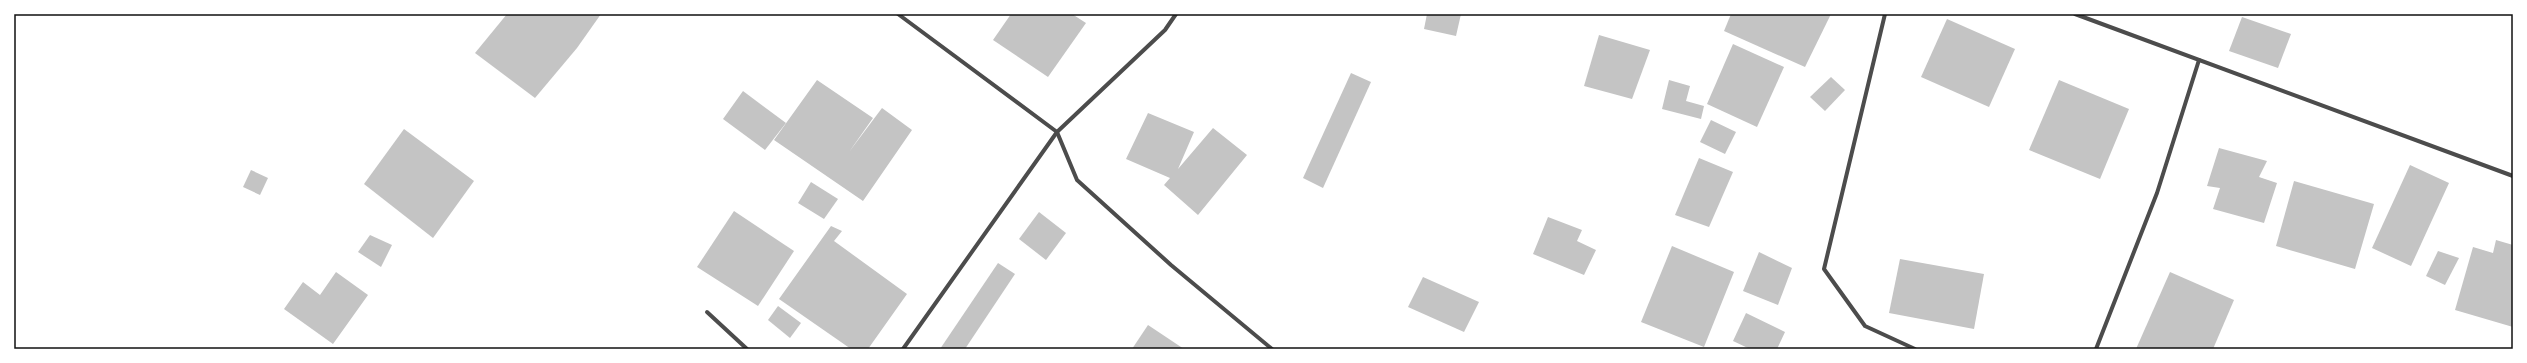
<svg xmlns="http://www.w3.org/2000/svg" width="2527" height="363" viewBox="0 0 2527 363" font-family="Karla,sans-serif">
	<rect width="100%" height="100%" fill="#fff"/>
	<!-- building -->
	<g fill="#c4c4c4">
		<polygon points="507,14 601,14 577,48 535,98 475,53"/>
		<polygon points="1011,14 1072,14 1086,23 1048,77 993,40"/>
		<polygon points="1427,14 1461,14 1456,36 1424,29"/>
		<polygon points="1731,14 1831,14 1805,67 1724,31"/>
		<polygon points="2242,17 2291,34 2278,68 2229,51"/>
		<polygon points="1947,19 2015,49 1989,107 1921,77"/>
		<polygon points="1599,35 1650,50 1632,99 1584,86"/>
		<polygon points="1733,44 1784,67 1757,127 1707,104"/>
		<polygon points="1351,73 1371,82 1323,188 1303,178"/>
		<polygon points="1831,77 1845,90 1825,111 1810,97"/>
		<polygon points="817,80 873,118 849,152 882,108 912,130 863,201 774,140"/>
		<polygon points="1669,80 1690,86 1686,101 1704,106 1701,119 1662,109"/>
		<polygon points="2059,80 2129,109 2100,179 2029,150"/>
		<polygon points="743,91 786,123 765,150 723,119"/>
		<polygon points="1148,113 1194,132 1178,169 1213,128 1247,155 1198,215 1164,185 1170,178 1126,159"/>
		<polygon points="1711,120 1736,132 1725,154 1700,142"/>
		<polygon points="404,129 474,181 433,238 364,184"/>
		<polygon points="2219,148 2267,161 2259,177 2277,183 2264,223 2213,209 2220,188 2207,186"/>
		<polygon points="1699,158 1733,172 1709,227 1675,215"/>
		<polygon points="2410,165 2449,183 2411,266 2372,248"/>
		<polygon points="251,170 268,178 260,195 243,187"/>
		<polygon points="2294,181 2374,204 2355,269 2276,246"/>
		<polygon points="811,182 838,199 824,219 798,203"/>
		<polygon points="734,211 794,251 758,306 697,267"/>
		<polygon points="1039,212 1066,233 1046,260 1019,239"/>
		<polygon points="1548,217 1582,230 1577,241 1596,250 1584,275 1533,254"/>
		<polygon points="831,226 842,231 834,241 907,294 868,349 851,349 779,299"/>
		<polygon points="370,235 392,245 381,267 358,252"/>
		<polygon points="2496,240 2513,245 2513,327 2455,310 2473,247 2493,253"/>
		<polygon points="1672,246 1734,272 1704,347 1641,322"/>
		<polygon points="2438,251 2459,258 2445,285 2426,276"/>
		<polygon points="1759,252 1792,268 1778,305 1743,291"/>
		<polygon points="1900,259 1984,274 1974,329 1889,313"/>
		<polygon points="998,263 1015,274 965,349 940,349"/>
		<polygon points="336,272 368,295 333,344 284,309 303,282 320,295"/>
		<polygon points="2170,272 2234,300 2213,349 2136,349"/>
		<polygon points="1423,277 1479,302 1464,332 1408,307"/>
		<polygon points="778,306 801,323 790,338 768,320"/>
		<polygon points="1746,313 1785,332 1777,349 1750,349 1733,341"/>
		<polygon points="1148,325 1184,349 1132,349"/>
	</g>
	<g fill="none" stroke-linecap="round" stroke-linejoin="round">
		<!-- minor -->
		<g stroke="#4c4c4c" stroke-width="4">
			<polyline points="898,14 1057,132 1077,180 1171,265 1272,349"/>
			<polyline points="1885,14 1824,269 1865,326 1915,349"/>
			<polyline points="2075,14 2513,176"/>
			<polyline points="707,312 747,349"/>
			<polyline points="903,349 1057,132 1165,30 1176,14"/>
			<polyline points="2096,349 2157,193 2199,60"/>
		</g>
	</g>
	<!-- border -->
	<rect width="2527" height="363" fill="none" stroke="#ffffff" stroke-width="30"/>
	<rect x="15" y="15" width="2497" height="333" fill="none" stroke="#111" stroke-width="1.5"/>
</svg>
